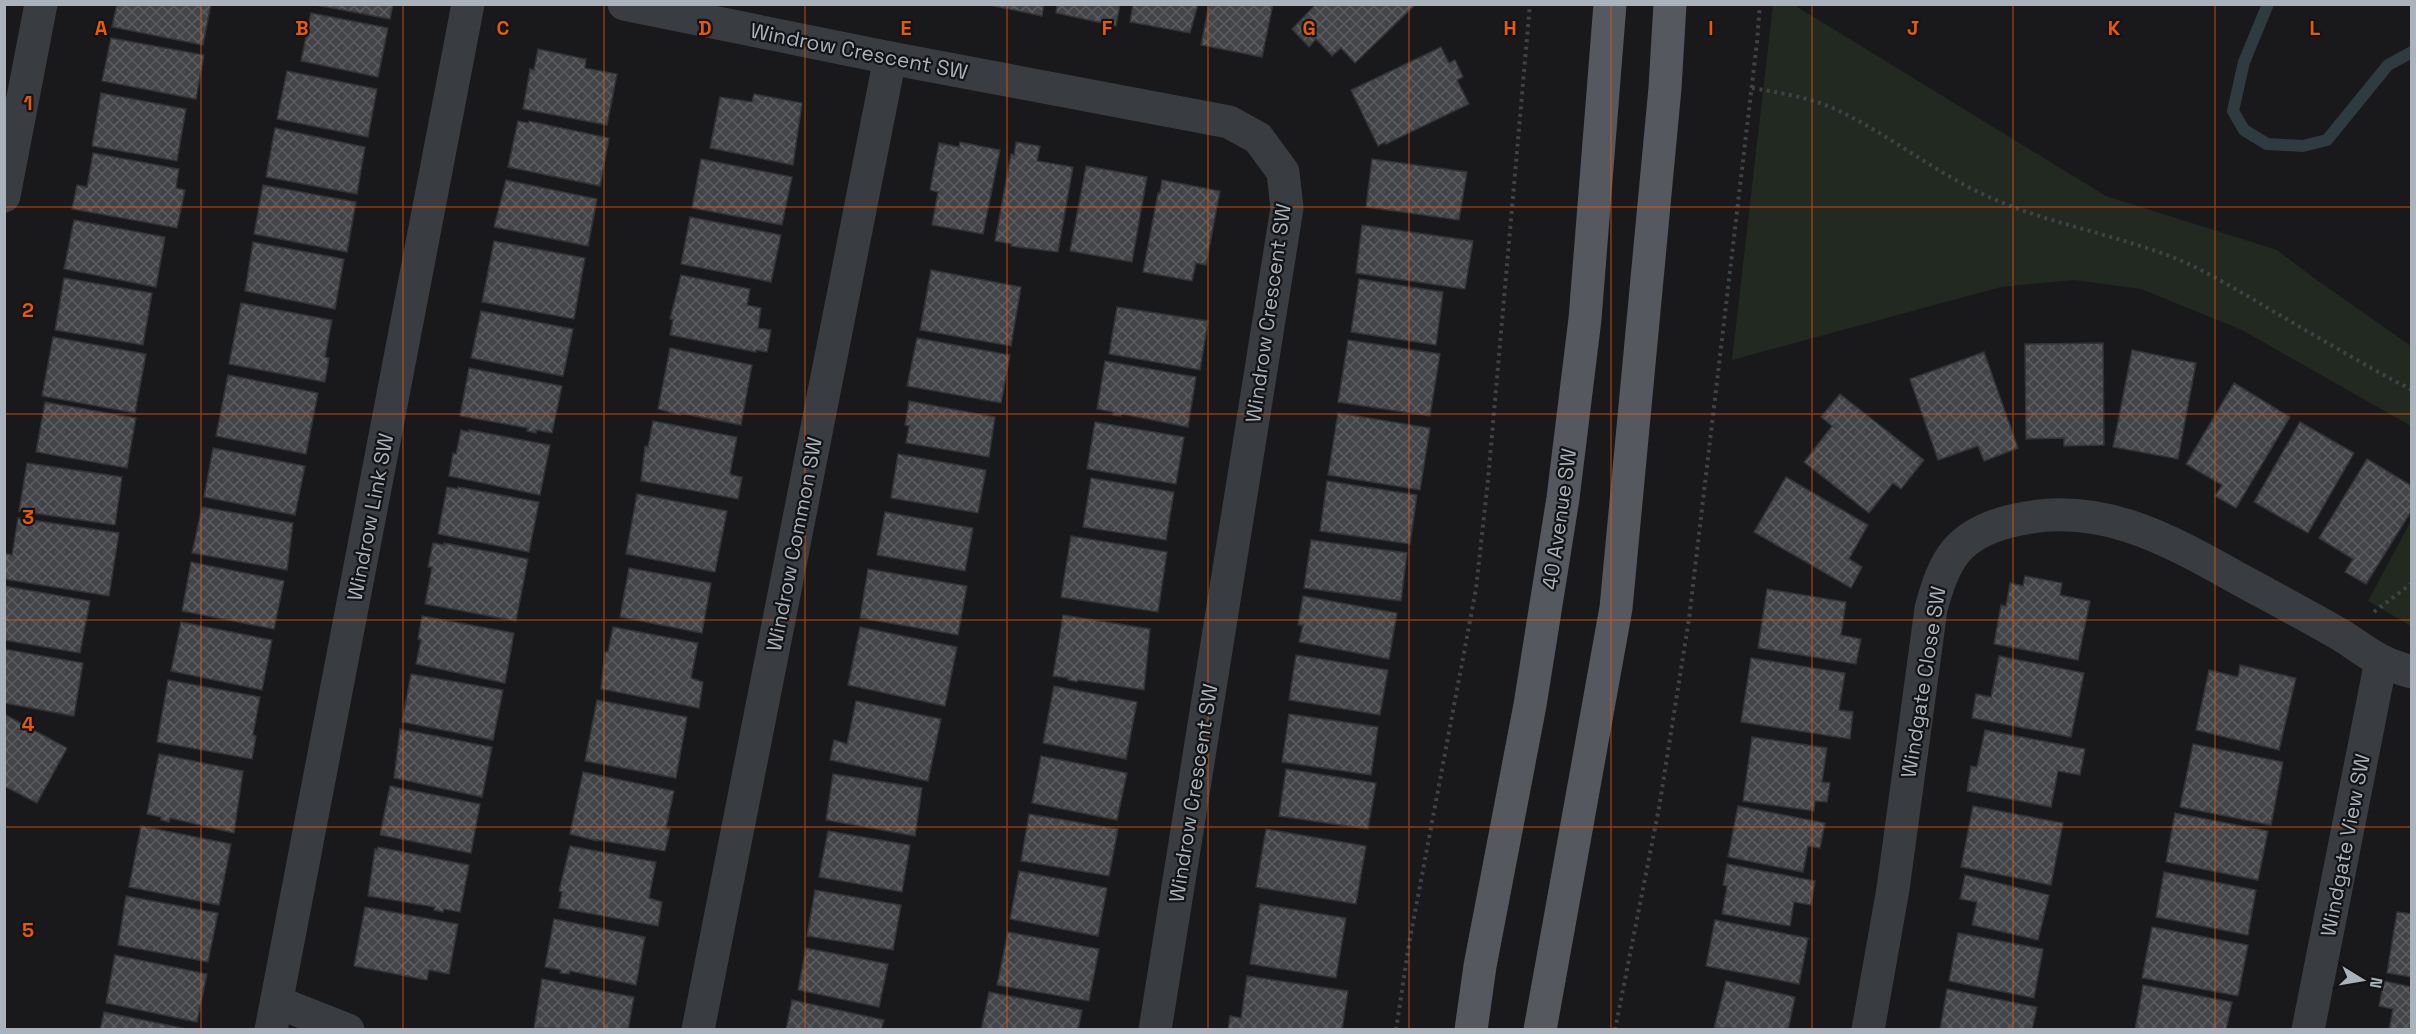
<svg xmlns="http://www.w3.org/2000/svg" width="2416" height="1034" viewBox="0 0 2416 1034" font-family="'Space Grotesk',sans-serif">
	<defs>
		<pattern id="building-cross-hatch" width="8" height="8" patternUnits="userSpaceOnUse" patternTransform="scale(1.5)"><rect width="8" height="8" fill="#434448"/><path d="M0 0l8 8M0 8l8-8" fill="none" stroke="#5b5d60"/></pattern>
	</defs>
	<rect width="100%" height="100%" fill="#19191b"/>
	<!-- park -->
	<g fill="#212920">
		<polygon points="1773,5 1794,5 2106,196 2277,250 2314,278 2411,346 2411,426 2242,330 2141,289 2074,280 2001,287 1732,360"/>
		<polygon points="2411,521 2411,626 2368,601"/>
	</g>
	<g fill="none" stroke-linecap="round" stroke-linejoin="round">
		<!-- stream -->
		<polyline stroke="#2e3b40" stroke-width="12" points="2268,4 2244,62 2233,111 2244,130 2267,144 2303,146 2327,140 2388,65 2412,52"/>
	</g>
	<!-- building -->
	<g fill="url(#building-cross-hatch)" stroke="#323337" stroke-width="1.5">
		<polygon points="117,4 211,4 203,45 112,27"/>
		<polygon points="311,4 393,4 390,19"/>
		<polygon points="985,4 1044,4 1042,16"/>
		<polygon points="1057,4 1120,4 1116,26 1056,13"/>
		<polygon points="1133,4 1198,4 1190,33 1130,22"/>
		<polygon points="1209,4 1273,4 1262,57 1201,45"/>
		<polygon points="1316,4 1416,4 1355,63 1341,48 1332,56 1316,39 1309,47 1292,29"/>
		<polygon points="311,13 388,28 378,77 301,61"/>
		<polygon points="111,38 204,55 196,99 102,81"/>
		<polygon points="1441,47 1449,63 1455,60 1463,77 1457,80 1469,104 1386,144 1385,142 1378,146 1351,90"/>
		<polygon points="538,49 586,59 585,68 617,74 607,125 523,109 530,69 534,70"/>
		<polygon points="287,71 377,89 368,137 277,119"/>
		<polygon points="101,93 186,109 177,161 92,146"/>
		<polygon points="754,94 802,103 793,165 710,148 720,97 752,102"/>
		<polygon points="518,121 528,123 529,121 609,138 600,186 508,167"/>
		<polygon points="275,128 365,147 357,194 266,177"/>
		<polygon points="960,142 1000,150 983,234 932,225 938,192 930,190 939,143 959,147"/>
		<polygon points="1016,142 1040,146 1037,161 1073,167 1058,252 1011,246 1012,244 995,241 1011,154 1014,155"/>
		<polygon points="93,153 179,169 176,188 185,190 177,228 72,209 77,185 87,187"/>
		<polygon points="701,159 792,177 782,225 692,208"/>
		<polygon points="1372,159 1467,172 1459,220 1366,207"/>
		<polygon points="1086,166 1147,177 1132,262 1070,251"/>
		<polygon points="506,180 597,199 588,246 494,227"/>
		<polygon points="1162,180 1220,191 1206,265 1196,263 1192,281 1143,272 1158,193 1160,193"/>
		<polygon points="263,185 356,202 347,252 254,234"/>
		<polygon points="690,217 781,235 771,282 681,264"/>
		<polygon points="74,220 165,237 156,287 64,269"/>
		<polygon points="1362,225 1473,241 1465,289 1356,273"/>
		<polygon points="494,241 585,258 574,319 482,302"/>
		<polygon points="253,242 344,259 335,309 245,291"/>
		<polygon points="931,270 1021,287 1011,346 920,330"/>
		<polygon points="681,275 750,289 747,305 761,308 758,328 771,330 767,352 756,350 756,352 670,335 673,320 670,319"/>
		<polygon points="64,278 152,293 143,345 55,330"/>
		<polygon points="1359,279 1443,292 1436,345 1351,332"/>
		<polygon points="241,303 332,320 325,357 329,358 325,382 229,364"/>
		<polygon points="1117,307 1208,321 1200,370 1109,354"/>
		<polygon points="481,311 573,329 563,376 471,358"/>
		<polygon points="53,337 146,354 135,413 42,396"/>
		<polygon points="917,338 1010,355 1001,403 907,386"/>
		<polygon points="1348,340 1440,354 1430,416 1338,402"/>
		<polygon points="2103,343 2104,445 2064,446 2064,438 2026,439 2025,344"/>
		<polygon points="670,348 752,365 741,425 680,413 680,415 658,409"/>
		<polygon points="2132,350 2196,363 2178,459 2113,447"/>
		<polygon points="1984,352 2018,448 1984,461 1978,446 1938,460 1910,379"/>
		<polygon points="1105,361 1196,377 1188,427 1122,414 1121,416 1113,415 1113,412 1097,409"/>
		<polygon points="469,368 562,386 552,433 536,430 536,433 527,431 528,428 460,416"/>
		<polygon points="228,375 318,393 306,454 216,436"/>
		<polygon points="2234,383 2290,417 2236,508 2215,496 2222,485 2186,464"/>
		<polygon points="1840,394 1924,460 1901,489 1893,483 1869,513 1804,462 1832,426 1821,417"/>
		<polygon points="909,401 995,417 989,457 906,443 909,426 905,425"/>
		<polygon points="45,402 136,418 127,468 36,452"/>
		<polygon points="1338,413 1430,428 1420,490 1328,475"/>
		<polygon points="653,421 737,437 730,473 732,475 742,477 738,499 641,481 645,446 648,447"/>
		<polygon points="1095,422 1184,437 1176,484 1087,469"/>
		<polygon points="2300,422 2354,453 2308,533 2254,502"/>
		<polygon points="461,430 469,432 469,430 550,445 540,495 449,476 453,453 456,454"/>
		<polygon points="213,448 305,466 295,515 204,497"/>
		<polygon points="898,454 986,470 978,513 891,498"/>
		<polygon points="2367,459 2412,486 2412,510 2366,584 2345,572 2353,559 2319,538"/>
		<polygon points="27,463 122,477 115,525 19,511"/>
		<polygon points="1786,477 1868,525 1849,559 1862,567 1851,588 1754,532"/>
		<polygon points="1091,478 1174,492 1166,540 1083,527"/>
		<polygon points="1327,481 1417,495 1410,544 1320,531"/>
		<polygon points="447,487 458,489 458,487 539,502 529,552 438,534"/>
		<polygon points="637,494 727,511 715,572 626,554"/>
		<polygon points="202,507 293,523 287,570 192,553"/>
		<polygon points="885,512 973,528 965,571 877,555"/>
		<polygon points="18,518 119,533 109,596 4,579 4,553 12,555"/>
		<polygon points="1071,536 1167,552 1158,612 1061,597"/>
		<polygon points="1311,540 1407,553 1401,601 1304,588"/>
		<polygon points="433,543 444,545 444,543 528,559 516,621 425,604 432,567 428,567"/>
		<polygon points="191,562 284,581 274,629 182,611"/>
		<polygon points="629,568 711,583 702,633 620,617"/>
		<polygon points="868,569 967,586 958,635 860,618"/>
		<polygon points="2025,576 2062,583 2060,595 2090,601 2078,660 1994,644 2001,605 2006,606 2010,583 2023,586"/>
		<polygon points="4,586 90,601 80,653 4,640"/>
		<polygon points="1767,589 1846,602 1841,635 1861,639 1856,664 1758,648"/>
		<polygon points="1303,596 1397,613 1389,659 1299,642 1303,625 1298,625"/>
		<polygon points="1063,615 1150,629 1144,690 1078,680 1077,682 1068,680 1068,678 1053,676"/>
		<polygon points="422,616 514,633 505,683 416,664 421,640 418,639"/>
		<polygon points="181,622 272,640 262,690 171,671"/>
		<polygon points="613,627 698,643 691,678 703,682 699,708 601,689 605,652 608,652"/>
		<polygon points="860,627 957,647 945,706 848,685"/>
		<polygon points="4,649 83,663 74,716 4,703"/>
		<polygon points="1296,655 1388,670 1380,715 1289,700"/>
		<polygon points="1999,656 2084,673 2071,737 1972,718 1976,694 1991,697"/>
		<polygon points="1751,658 1845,673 1839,710 1853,712 1850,739 1741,722"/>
		<polygon points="2240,665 2296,678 2279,750 2196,730 2209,670 2238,677"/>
		<polygon points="411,674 503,690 493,740 402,722"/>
		<polygon points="168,680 260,697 253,735 256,736 252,759 157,742"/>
		<polygon points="1054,686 1137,702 1126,759 1043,743"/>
		<polygon points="597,700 687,717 676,778 585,761"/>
		<polygon points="856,701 941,719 928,781 830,760 834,740 847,744"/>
		<polygon points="4,714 67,748 37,803 4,786"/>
		<polygon points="1289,714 1378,727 1371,775 1282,762"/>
		<polygon points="400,729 492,747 482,797 394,778"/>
		<polygon points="1985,730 2085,749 2080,775 2058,771 2051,807 1967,791 1971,766 1977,767"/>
		<polygon points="1752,737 1827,748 1822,782 1830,783 1827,802 1815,801 1814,811 1743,801"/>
		<polygon points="2193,744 2283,762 2271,825 2180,807"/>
		<polygon points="159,754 243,771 234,833 170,818 169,822 161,820 161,817 147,814"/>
		<polygon points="1041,756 1127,773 1117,820 1032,803"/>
		<polygon points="1286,769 1376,783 1368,829 1279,816"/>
		<polygon points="583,772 674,791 666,828 670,829 665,851 597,840 597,841 570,834"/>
		<polygon points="833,774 922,788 915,836 826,820"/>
		<polygon points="390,786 480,804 471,853 380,835"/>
		<polygon points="1738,806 1825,823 1820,848 1808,846 1803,872 1728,857"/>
		<polygon points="1973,806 2063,823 2051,885 1961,867"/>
		<polygon points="2175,813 2268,831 2258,880 2166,862"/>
		<polygon points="1029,814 1118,829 1109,876 1021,861"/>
		<polygon points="141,826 231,844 219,905 129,887"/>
		<polygon points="1266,829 1366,846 1356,904 1256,887"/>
		<polygon points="828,831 910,845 902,892 819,877"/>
		<polygon points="570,846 656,862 649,898 662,902 658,926 559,908 562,892 559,891"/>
		<polygon points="378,847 469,865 460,912 444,909 443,912 434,910 435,907 368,896 375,849 377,850"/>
		<polygon points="1727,864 1815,881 1811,905 1794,902 1790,926 1722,914 1727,886 1723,885"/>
		<polygon points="1019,871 1107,888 1098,936 1010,919"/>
		<polygon points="2164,872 2256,890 2248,935 2156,917"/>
		<polygon points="1965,875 2049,895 2038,940 1972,925 1977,902 1960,899"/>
		<polygon points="815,890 901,905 893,950 807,936"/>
		<polygon points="126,896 218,913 208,962 118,945"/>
		<polygon points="1260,904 1346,918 1336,978 1250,964"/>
		<polygon points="365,907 458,924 449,974 429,970 427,980 354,966"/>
		<polygon points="2397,912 2412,914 2412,977 2387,973"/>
		<polygon points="554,919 645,937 636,985 570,971 569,974 560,973 561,970 545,967"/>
		<polygon points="1715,920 1808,938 1799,984 1706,966"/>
		<polygon points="2152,927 2248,945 2238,996 2142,978"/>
		<polygon points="1008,932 1099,949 1089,1001 997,985"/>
		<polygon points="1958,933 2043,949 2034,998 1949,981"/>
		<polygon points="806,948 888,964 879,1007 798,990"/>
		<polygon points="115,955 207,974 197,1022 106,1003"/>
		<polygon points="1247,976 1348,991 1342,1030 1228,1030 1230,1016 1241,1018"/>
		<polygon points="542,979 634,997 628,1030 534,1028"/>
		<polygon points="1726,981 1795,997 1788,1030 1714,1028"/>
		<polygon points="2384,981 2412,987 2412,1030 2389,1030 2393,1009 2379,1006"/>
		<polygon points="2143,985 2232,1002 2226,1030 2135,1030"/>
		<polygon points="1947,989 2037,1007 2032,1030 1940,1030"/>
		<polygon points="989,992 1082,1010 1078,1030 981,1030"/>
		<polygon points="792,1000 884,1020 881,1030 786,1030"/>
		<polygon points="104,1012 192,1030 100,1030"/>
	</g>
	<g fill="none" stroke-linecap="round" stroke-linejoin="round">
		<!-- path -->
		<g stroke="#3f4347" stroke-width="4" stroke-dasharray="3 4.5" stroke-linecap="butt">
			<path d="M1752 88C1780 93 1809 97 1835 109 1889 134 1935 173 1989 197 2051 225 2120 235 2182 261 2211 274 2239 291 2266 307 2314 335 2362 364 2412 390"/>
			<polyline points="2374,612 2412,583"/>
			<polyline points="1396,1030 1409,944 1476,589 1488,480 1530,4"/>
			<polyline points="1615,1030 1659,808 1689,619 1757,42 1760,4"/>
		</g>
		<!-- minor -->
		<g stroke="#393c40" stroke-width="33">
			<polyline points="624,4 890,58 1229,122 1258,138 1283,172 1287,208 1155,1030"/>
			<polyline points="4,196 41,4"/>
			<polyline points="277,1002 348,1030"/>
			<polyline points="271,1030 468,4"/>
			<polyline points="698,1030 890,58"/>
			<path d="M1868 1030 1893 889 1931 609C1944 559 1958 534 2011 521 2097 499 2166 538 2239 579 2272 597 2306 615 2339 634 2353 642 2367 654 2382 661 2391 666 2402 669 2412 672"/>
			<polyline points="2308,1030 2381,661"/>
		</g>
		<!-- major -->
		<g stroke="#55595f" stroke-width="33">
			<polyline points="1471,1030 1480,966 1530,705 1563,498 1585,319 1610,4"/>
			<polyline points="1540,1030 1616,608 1665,88 1670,4"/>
		</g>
	</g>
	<!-- grid -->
	<path fill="none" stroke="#e8590c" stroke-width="1.5" stroke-opacity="0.55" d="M201 4V1030M403 4V1030M604 4V1030M805 4V1030M1007 4V1030M1208 4V1030M1409 4V1030M1611 4V1030M1812 4V1030M2013 4V1030M2215 4V1030M4 207H2412M4 414H2412M4 620H2412M4 827H2412"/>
	<g text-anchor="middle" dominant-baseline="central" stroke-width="4.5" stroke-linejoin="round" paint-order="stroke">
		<!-- street labels -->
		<g font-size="21" fill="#aab3bb" stroke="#141416">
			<text transform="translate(859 51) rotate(11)">Windrow Crescent SW</text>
			<text transform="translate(1268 313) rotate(-82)">Windrow Crescent SW</text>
			<text transform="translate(370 517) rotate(-79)">Windrow Link SW</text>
			<text transform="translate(1559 519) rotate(-82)">40 Avenue SW</text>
			<text transform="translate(794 544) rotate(-79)">Windrow Common SW</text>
			<text transform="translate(1923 682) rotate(-81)">Windgate Close SW</text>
			<text transform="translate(1193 793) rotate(-81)">Windrow Crescent SW</text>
			<text transform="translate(2345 845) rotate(-79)">Windgate View SW</text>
		</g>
	</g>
	<g font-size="20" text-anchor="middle" font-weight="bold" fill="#e8590c" stroke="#141416" stroke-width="4.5" stroke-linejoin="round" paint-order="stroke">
		<text x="101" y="35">A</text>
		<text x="302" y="35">B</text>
		<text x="503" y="35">C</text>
		<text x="705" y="35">D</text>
		<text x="906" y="35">E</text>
		<text x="1107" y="35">F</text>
		<text x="1309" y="35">G</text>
		<text x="1510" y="35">H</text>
		<text x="1711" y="35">I</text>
		<text x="1913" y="35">J</text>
		<text x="2114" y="35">K</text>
		<text x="2315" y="35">L</text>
		<text x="28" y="110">1</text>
		<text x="28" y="317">2</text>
		<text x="28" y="524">3</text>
		<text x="28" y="731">4</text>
		<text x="28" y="937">5</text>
	</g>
	<!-- border -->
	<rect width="2416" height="1034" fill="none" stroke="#aab3bb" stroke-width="12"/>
	<!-- north arrow -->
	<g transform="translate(2362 980) rotate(101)" stroke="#141416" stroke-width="4.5" paint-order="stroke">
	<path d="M0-4.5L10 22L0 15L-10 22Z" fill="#aab3bb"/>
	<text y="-9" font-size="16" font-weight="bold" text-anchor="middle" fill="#aab3bb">N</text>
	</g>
</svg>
